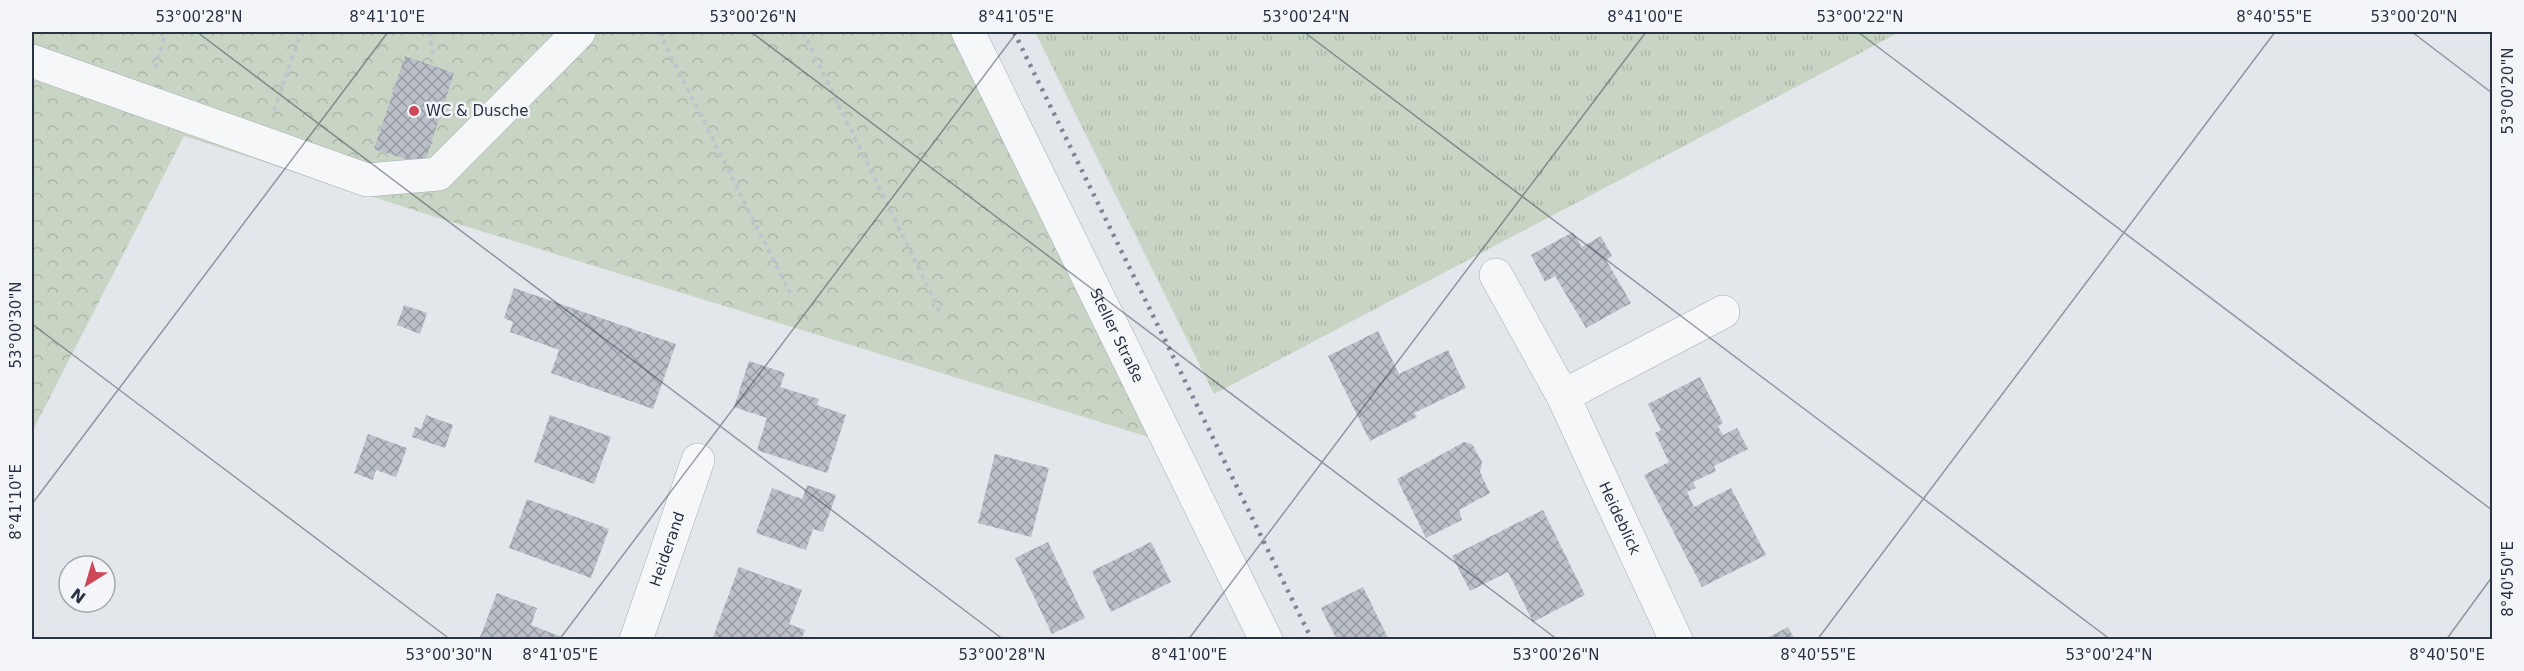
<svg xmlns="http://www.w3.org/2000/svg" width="2524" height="671" viewBox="0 0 2524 671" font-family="'DejaVu Sans',sans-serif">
	<defs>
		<pattern id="grass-tufts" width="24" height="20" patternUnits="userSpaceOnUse" patternTransform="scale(1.5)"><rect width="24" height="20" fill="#c8d5c4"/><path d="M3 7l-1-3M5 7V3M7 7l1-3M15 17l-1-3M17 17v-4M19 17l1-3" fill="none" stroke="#acb7aa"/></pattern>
		<pattern id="park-crowns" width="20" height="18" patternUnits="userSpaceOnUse" patternTransform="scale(1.5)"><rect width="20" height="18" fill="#c8d5c4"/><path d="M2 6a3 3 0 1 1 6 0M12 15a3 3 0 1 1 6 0" fill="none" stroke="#acb7aa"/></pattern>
		<pattern id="building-cross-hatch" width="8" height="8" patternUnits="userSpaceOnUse" patternTransform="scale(1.5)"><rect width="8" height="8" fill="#babfc8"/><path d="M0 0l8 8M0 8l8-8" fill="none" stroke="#979ca4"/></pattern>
	</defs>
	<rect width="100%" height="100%" fill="#e3e6eb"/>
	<!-- grass -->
	<polygon fill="url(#grass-tufts)" points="1035,32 1900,32 1214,394"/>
	<!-- park -->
	<polygon fill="url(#park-crowns)" points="32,32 950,32 1155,439 429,215 184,136 32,432"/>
	<!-- building -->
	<g fill="url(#building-cross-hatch)">
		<polygon points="405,56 454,73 424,165 374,149"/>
		<polygon points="1573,232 1582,247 1601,236 1612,256 1606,260 1631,303 1586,328 1555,276 1545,282 1531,255"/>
		<polygon points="514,288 676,344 653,409 551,373 559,350 510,332 513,322 504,318"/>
		<polygon points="404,305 427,313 420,334 397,325"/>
		<polygon points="1378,331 1399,374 1448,350 1466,388 1414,413 1417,417 1370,441 1328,356"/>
		<polygon points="749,361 785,373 780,387 819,399 817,405 846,415 827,473 757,450 767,418 734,407"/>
		<polygon points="1700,377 1723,423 1718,426 1723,435 1737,428 1748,449 1714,466 1716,471 1693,482 1696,488 1687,492 1694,507 1731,488 1766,555 1702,587 1644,475 1669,462 1655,433 1661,430 1648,404"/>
		<polygon points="426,415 453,425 445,448 412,437 415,427 421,429"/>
		<polygon points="550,415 611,437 594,484 534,462"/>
		<polygon points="368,434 407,448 396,477 376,470 373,480 354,473"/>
		<polygon points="1464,442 1472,444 1482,462 1480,472 1490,493 1459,510 1462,520 1426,538 1397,479"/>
		<polygon points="995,454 1049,468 1031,537 978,523"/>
		<polygon points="807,485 836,495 823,532 813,529 806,550 756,533 772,488 802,499"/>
		<polygon points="527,499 609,529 591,578 509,548"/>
		<polygon points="1543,510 1585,595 1533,622 1508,572 1470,591 1452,556"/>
		<polygon points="1048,542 1085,618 1052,634 1015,558"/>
		<polygon points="1151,542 1171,582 1111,612 1092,571"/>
		<polygon points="739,567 802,590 789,624 805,630 801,640 712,640"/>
		<polygon points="1363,587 1389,640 1337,640 1321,608"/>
		<polygon points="497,593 537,608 531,625 569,640 479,640"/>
		<polygon points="1788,627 1795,640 1763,640"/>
	</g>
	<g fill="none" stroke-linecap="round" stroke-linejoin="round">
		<!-- minor casing -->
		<g stroke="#a8adb5" stroke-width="34">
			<g id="minor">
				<path id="s1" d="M968 32 1266 640"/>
				<polyline points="32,61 367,180 438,174 579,32"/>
				<path id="s2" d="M1496 275 1563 396 1676 640"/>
				<polyline points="1563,396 1723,312"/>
				<path id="s3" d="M636 640 698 460"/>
			</g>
		</g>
		<!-- path -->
		<g stroke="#c1c4ca" stroke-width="4" stroke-dasharray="4.5 4.5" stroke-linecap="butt">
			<polyline points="429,32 434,58"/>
			<polyline points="659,32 790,293"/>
			<polyline points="803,32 941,314"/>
			<polyline points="155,68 166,32"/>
			<polyline points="274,111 301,32"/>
		</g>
		<!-- minor -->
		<use href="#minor" stroke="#f6f7f9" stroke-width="33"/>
		<!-- rail -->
		<polyline stroke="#7c8595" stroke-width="4.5" stroke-dasharray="3 6" stroke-linecap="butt" points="1014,32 1312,640"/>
	</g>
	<!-- ticks -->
	<path fill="none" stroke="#2a3343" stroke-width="1.5" stroke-opacity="0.45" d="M197 32 1004 640M751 32 1558 640M1304 32 2111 640M1858 32 2492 510M2412 32 2492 93M32 324 451 640M32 504 388 32M559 640 1017 32M1188 640 1646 32M1817 640 2275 32M2446 640 2492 577"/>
	<!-- markers -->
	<circle fill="#cf485a" stroke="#f3f5f8" stroke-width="2" cx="414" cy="111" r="6"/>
	<g text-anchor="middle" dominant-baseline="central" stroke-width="5" stroke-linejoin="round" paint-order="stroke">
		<!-- poi labels -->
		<g font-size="15" fill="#2a3343" stroke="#f3f5f8" text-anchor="start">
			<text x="426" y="111">WC &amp; Dusche</text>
		</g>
		<!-- street labels -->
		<g font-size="15" fill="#2a3343" stroke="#f3f5f8">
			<text stroke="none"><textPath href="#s1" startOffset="338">Steller Straße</textPath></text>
			<text stroke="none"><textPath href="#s2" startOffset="273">Heideblick</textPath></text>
			<text stroke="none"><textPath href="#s3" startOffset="96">Heiderand</textPath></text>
		</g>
	</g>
	<!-- border -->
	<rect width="2524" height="671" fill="none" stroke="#f3f5f8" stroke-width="66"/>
	<!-- north arrow -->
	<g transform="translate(87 584) rotate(217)"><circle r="28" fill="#f3f5f8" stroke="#a3a7b0" stroke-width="1.5"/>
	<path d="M0-4.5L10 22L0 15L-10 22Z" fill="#cf485a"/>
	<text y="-9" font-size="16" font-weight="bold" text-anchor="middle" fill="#2a3343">N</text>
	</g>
	<rect x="33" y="33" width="2458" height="605" fill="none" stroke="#2a3343" stroke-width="2"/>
	<g font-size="15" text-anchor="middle" fill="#2a3343">
		<text x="199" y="22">53°00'28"N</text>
		<text x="387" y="22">8°41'10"E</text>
		<text x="753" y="22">53°00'26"N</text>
		<text x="1016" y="22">8°41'05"E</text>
		<text x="1306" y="22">53°00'24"N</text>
		<text x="1645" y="22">8°41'00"E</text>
		<text x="1860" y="22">53°00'22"N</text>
		<text x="2274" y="22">8°40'55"E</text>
		<text x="2414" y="22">53°00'20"N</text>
		<text transform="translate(2508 91) rotate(-90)" y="5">53°00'20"N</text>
		<text transform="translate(16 325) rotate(-90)" y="5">53°00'30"N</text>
		<text transform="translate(16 502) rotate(-90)" y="5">8°41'10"E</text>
		<text transform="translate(2508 579) rotate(-90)" y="5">8°40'50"E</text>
		<text x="449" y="660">53°00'30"N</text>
		<text x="560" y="660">8°41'05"E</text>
		<text x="1002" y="660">53°00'28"N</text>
		<text x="1189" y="660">8°41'00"E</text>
		<text x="1556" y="660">53°00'26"N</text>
		<text x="1818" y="660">8°40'55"E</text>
		<text x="2109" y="660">53°00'24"N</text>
		<text x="2447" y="660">8°40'50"E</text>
	</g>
</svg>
